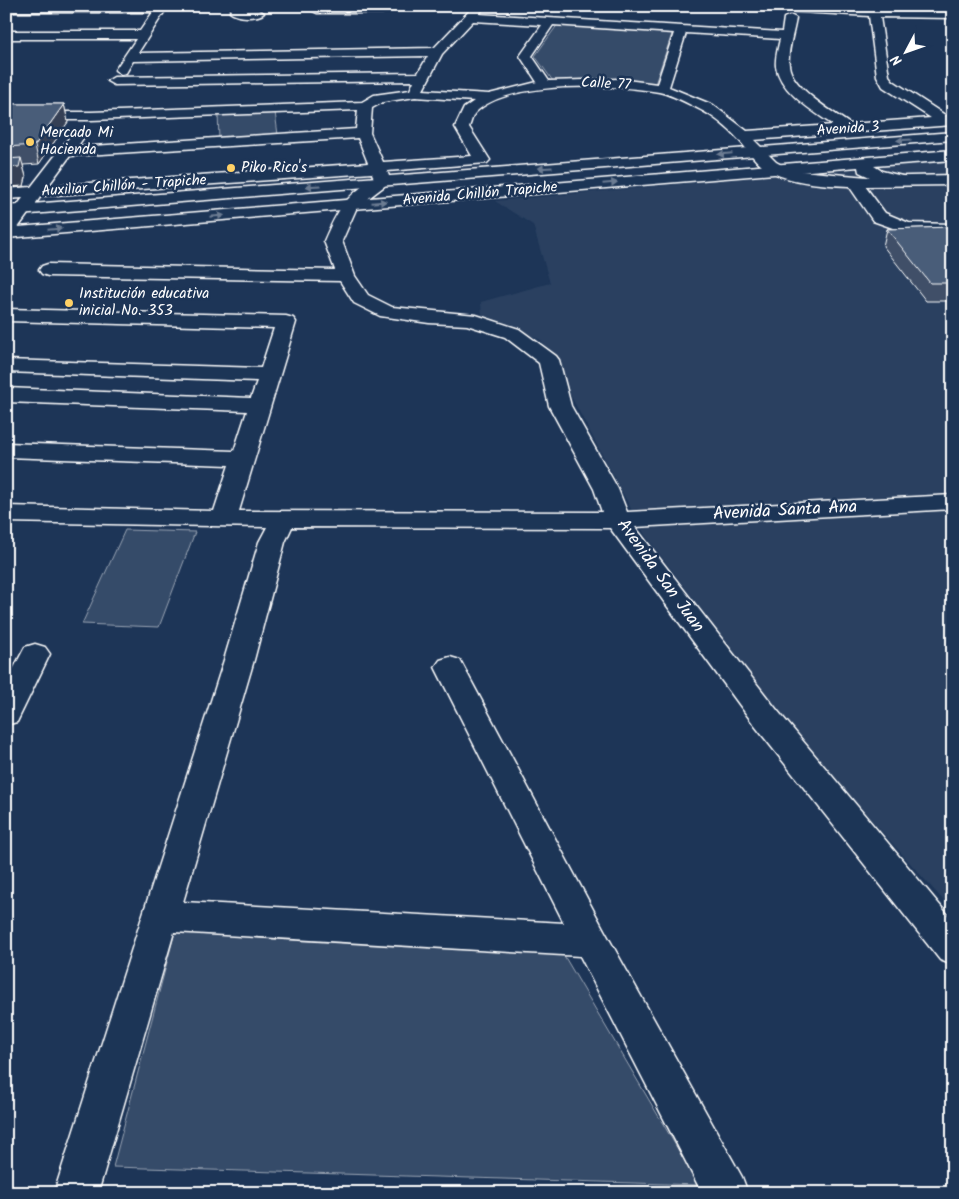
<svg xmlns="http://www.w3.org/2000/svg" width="959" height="1199" viewBox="0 0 959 1199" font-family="Kalam,sans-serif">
	<rect width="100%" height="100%" fill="#1d3557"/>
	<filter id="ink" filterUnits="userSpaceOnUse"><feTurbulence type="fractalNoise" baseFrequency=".02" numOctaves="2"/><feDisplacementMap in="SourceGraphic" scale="10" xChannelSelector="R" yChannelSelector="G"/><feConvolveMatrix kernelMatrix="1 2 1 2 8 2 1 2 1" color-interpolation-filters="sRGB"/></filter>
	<g filter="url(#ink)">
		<!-- built -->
		<polygon fill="#2a4161" points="953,159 953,911 806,747 645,535 541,340 482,316 481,302 550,283 533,225 495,201"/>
		<!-- green -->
		<g fill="#364b69" stroke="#9aa5b4">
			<polygon points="558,24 673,31 655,84 599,79 553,81 535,56"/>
			<polygon points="275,112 278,135 219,139 218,114"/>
			<polygon points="125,530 195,532 159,627 82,624"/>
			<polygon points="176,928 556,942 699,1185 113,1167"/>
		</g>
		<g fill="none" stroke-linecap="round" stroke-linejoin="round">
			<!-- minor casing -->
			<g stroke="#fff" stroke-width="3">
				<g id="minor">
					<path d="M6 6H168L138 53 434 48 474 6H485L479 14 782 32 784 18 790 15 796 18C794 33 787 50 789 65 791 88 832 111 850 124L931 118 883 87 877 76 869 16 748 9 743 6H813L953 12V18L880 17 889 76 893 81 948 117H953V125L754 140 776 162 787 168 801 171 867 177 953 175V185L865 186 885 213 909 223 953 224V234L907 233 873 221 849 186C825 185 793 183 771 172 757 165 749 151 739 140 728 128 715 117 701 110 687 103 673 95 659 92 617 84 506 80 475 113 472 116 471 123 469 127L490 160 487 163 387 171 391 181 357 207 342 241 355 276 368 295 392 307 476 315 519 329 556 356 559 360 571 406 618 489 627 512 953 495V509L635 527 777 710 953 921V965L940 960 755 726 610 528 292 527 285 542 254 660 183 902 564 923 435 667 440 660 450 657 460 660 604 930 742 1177 748 1193H702L580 956 174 932 98 1193H54L224 660 259 542 267 527 6 522V506L214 511 229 465 6 457V443L234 451 247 411 6 402V388L251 398 257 381 6 372V360L261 368 274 328 6 321V309L286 316 293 318 296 322 239 511 602 512 594 489 549 406 539 363 505 337 467 325 429 323 380 316 354 303 340 281 48 276 42 274 39 270 42 266 48 264 335 270 324 241C337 211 345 196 374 179L372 173 41 196 12 236 6 237V220L23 198 6 199V189L31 187 72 134H82L84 137 77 147 356 129 358 110 91 120H6V112H91L362 102 374 95 410 90 414 81 114 85 107 81 114 77 418 73 428 56 133 61 126 73 121 74 115 70 136 39H6V31H140L153 12H6ZM473 21 542 25 520 56 537 82 489 94 423 90 442 54ZM553 25 674 33 657 84 619 79 549 81 532 56ZM686 33 780 39C778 48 775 58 776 66 780 92 813 111 833 125L747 131 713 105 669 87ZM415 97 474 101 464 108 455 127 472 156 383 162 370 133 372 108 383 102ZM358 138 368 163 48 186 70 156Z"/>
					<path d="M233 6H244L243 9 258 10 264 13C257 19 237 18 230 12Z"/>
					<polygon points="401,6 382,13 317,13 311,10 317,7"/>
					<polygon points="35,644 45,647 50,654 17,722 6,725 6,683 25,647"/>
				</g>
			</g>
			<!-- major casing -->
			<g stroke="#fff" stroke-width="3">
				<g id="major">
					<polygon points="953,132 953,140 6,216 6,206"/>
					<path d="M953 150V160L874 166 882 171 910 178 912 181 910 184C895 188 873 179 859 172L858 167 6 238V228Z"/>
				</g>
			</g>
			<!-- minor -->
			<use href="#minor" fill="#1d3557" fill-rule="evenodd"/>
			<!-- major -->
			<use href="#major" fill="#1d3557" fill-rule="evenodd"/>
		</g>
		<!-- wall -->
		<g fill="#405068" stroke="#fff">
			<polygon points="6,104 64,104 68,122 39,164 23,165 26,177 24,186 6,187"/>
			<polygon points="953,227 953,301 926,301 883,246 887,229"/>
		</g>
		<!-- shaded-wall -->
		<g fill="#344155" stroke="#fff">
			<polygon points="64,104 68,122 39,164 35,145"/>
			<polygon points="21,158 26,177 24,186 6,187 6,168"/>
		</g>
		<!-- building -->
		<g fill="#4a5d79" stroke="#fff">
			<polygon points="6,104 64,104 35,145 6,147"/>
			<polygon points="21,158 19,167 6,168 6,159"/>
			<polygon points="953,227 953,283 930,283 887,229"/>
		</g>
		<!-- one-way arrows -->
		<defs><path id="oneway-solid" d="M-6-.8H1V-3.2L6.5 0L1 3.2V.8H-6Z" transform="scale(1.25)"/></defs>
		<g fill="#6c7c92">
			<use href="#oneway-solid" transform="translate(904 140) rotate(176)"/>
			<use href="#oneway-solid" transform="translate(725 154) rotate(175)"/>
			<use href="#oneway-solid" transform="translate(545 168) rotate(176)"/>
			<use href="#oneway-solid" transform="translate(610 183) rotate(-5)"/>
			<use href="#oneway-solid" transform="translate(313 186) rotate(176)"/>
			<use href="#oneway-solid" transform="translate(379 202) rotate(-5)"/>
			<use href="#oneway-solid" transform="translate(217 216) rotate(-5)"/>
			<use href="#oneway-solid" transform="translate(55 229) rotate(-5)"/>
		</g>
	</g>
	<!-- markers -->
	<g fill="#ffd166" stroke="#1d3557" stroke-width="2">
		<circle cx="30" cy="142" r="5"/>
		<circle cx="231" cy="168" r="5"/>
		<circle cx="69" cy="303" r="5"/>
	</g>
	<g text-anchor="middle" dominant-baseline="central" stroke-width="5" stroke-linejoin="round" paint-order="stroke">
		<!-- far-street labels -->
		<g font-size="15" fill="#fff" stroke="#1d3557">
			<text transform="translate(606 84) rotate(3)">Calle 77</text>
			<text transform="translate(848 129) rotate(-4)">Avenida 3</text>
			<text transform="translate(124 186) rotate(-4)">Auxiliar Chillón - Trapiche</text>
			<text transform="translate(480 194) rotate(-5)">Avenida Chillón Trapiche</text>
		</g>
		<!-- far-poi labels -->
		<g font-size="15" fill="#fff" stroke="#1d3557" text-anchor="start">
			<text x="40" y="133">Mercado Mi<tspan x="40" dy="17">Hacienda</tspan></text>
			<text x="241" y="168">Piko Rico's</text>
			<text x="79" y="294">Institución educativa<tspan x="79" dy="17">inicial No. 353</tspan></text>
		</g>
		<!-- street labels -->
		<g font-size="18" fill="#fff" stroke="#1d3557">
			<text transform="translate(785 511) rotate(-3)">Avenida Santa Ana</text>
			<text transform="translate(660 576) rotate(54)">Avenida San Juan</text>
		</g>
	</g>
	<!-- margin -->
	<rect width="959" height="1199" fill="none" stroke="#1d3557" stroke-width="25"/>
	<rect x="12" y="12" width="934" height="1174" fill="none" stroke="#fff" stroke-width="2" filter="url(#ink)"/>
	<!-- north arrow -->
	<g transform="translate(906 52) rotate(229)" stroke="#1d3557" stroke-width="4" paint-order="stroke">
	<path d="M0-4L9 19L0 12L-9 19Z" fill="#ffffff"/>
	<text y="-8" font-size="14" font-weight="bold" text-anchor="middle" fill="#ffffff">N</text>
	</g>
</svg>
